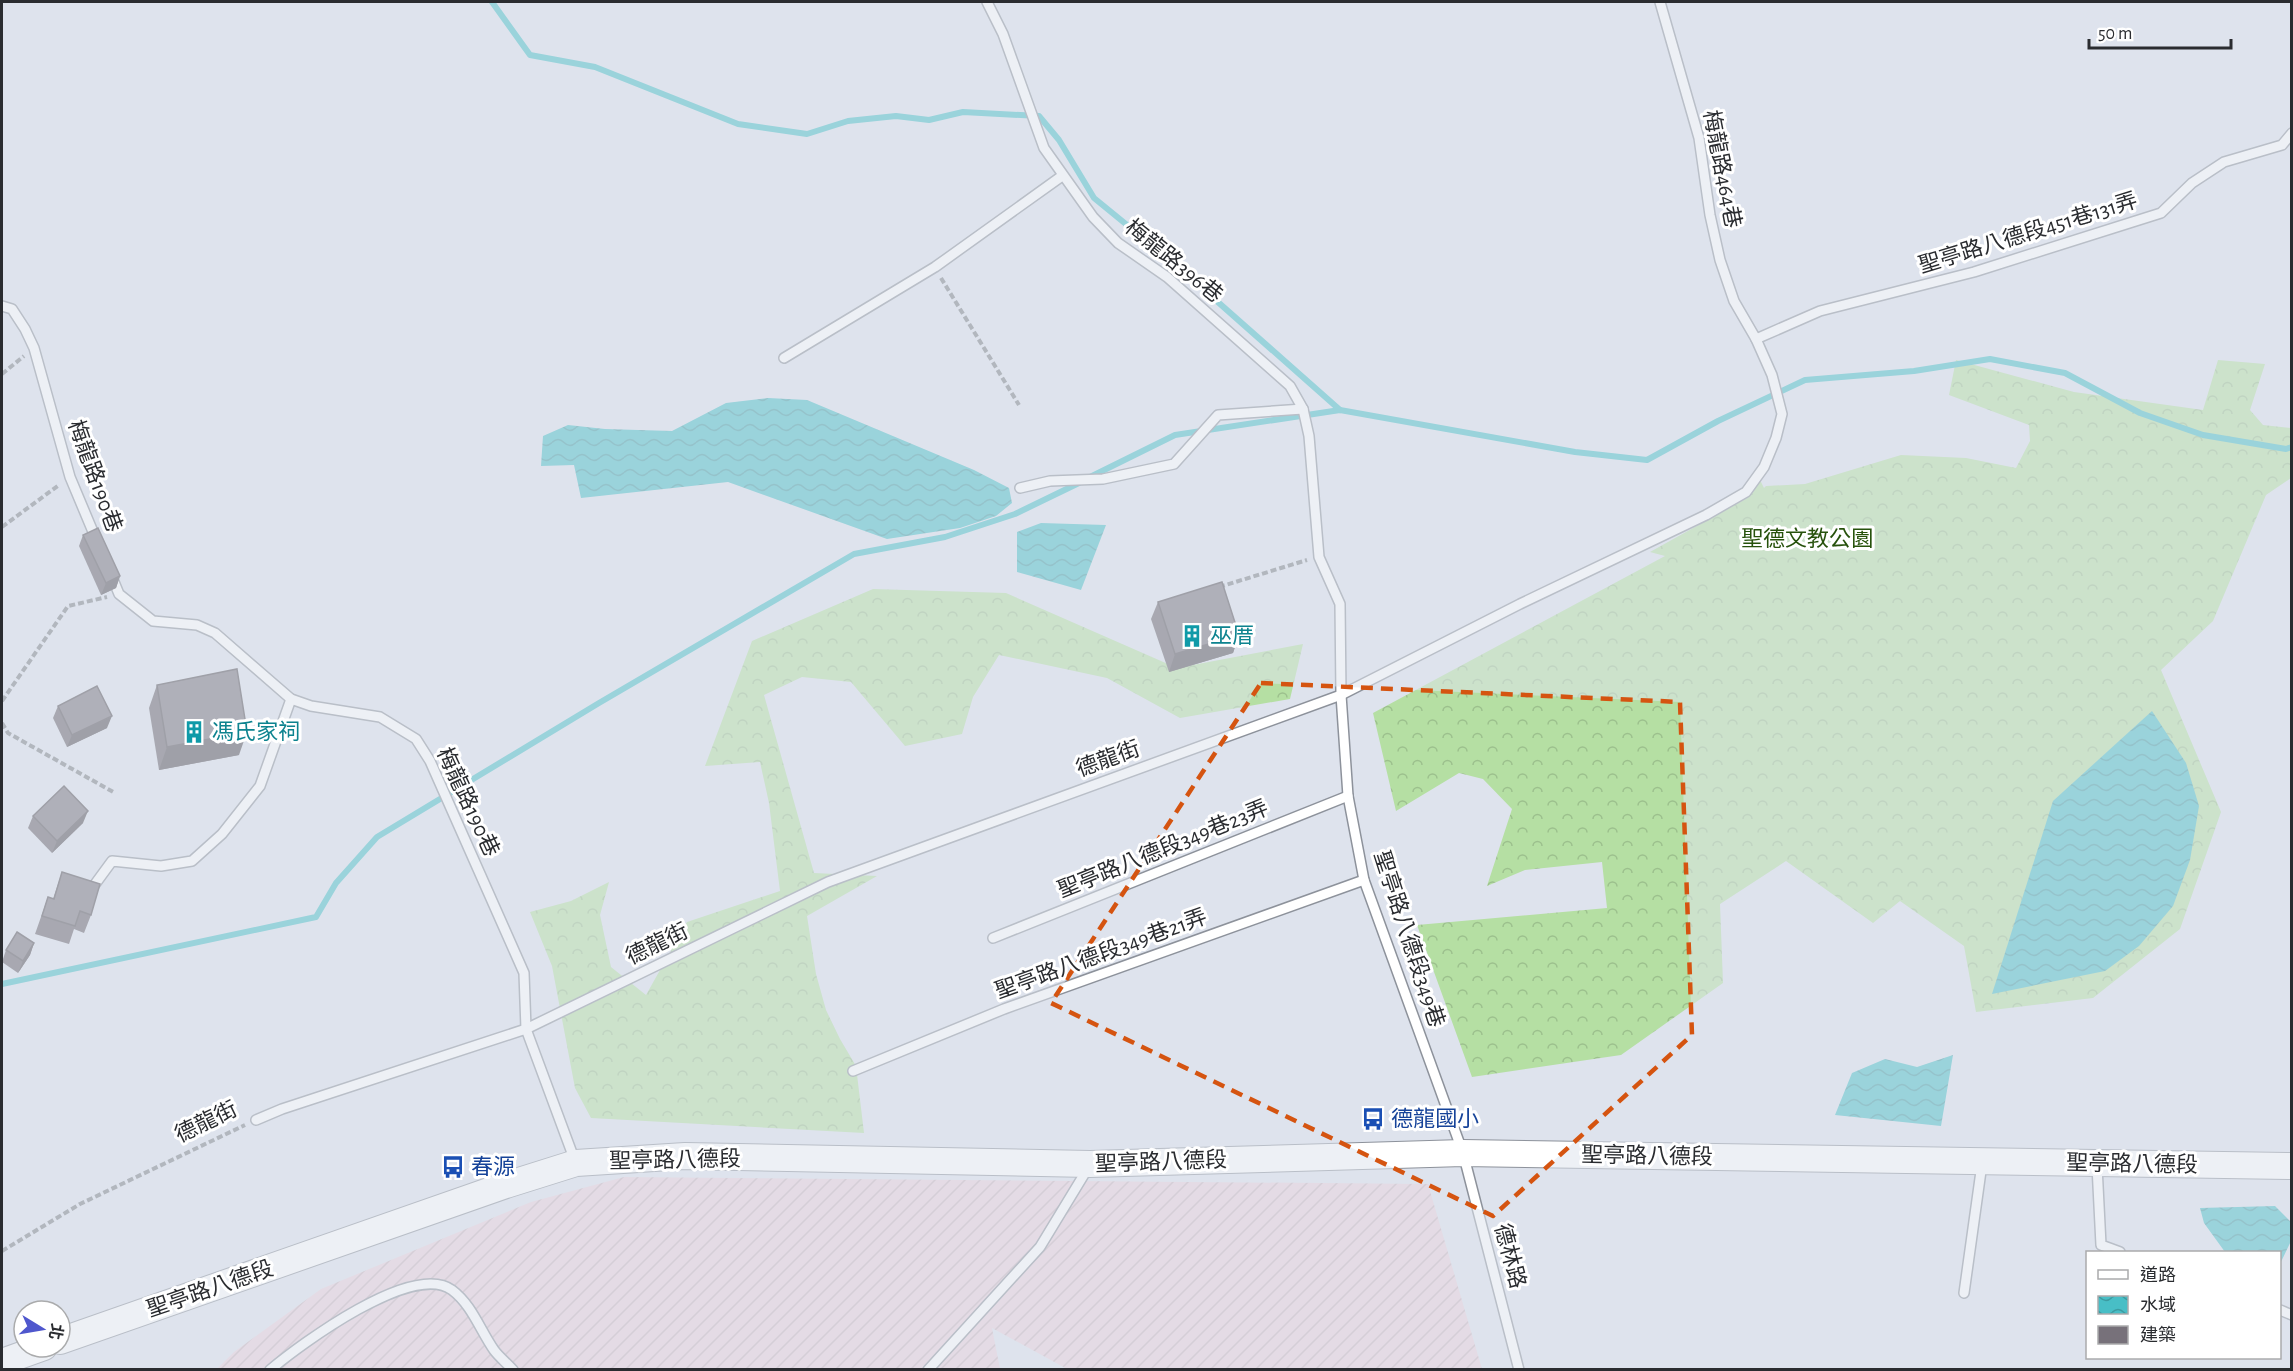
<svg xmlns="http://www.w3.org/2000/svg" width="2293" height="1371" viewBox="0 0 2293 1371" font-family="'Alegreya Sans','Noto Sans TC',sans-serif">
	<defs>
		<pattern id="industrial-furrows" width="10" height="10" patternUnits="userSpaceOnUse" patternTransform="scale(1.5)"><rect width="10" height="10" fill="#ead1db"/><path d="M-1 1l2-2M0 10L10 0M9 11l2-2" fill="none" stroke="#c9b4bc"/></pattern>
		<pattern id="forest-crowns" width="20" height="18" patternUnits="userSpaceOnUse" patternTransform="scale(1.5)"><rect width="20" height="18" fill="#b5dfa3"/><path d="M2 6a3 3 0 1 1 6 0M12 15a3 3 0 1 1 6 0" fill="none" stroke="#9cc08d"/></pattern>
		<pattern id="water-waves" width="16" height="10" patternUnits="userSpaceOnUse" patternTransform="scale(1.5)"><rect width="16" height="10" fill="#48bec6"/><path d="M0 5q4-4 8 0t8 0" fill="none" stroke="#3c9ba1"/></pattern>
	</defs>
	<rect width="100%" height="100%" fill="#dee3ed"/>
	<!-- industrial -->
	<polygon fill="url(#industrial-furrows)" points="624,1177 1428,1184 1482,1369 1067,1369 992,1328 1000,1369 216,1370 234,1352 321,1289 531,1202"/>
	<!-- forest -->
	<g fill="url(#forest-crowns)">
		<polygon points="1956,360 2074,392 2203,410 2218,360 2265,364 2250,410 2263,425 2291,428 2291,478 2266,495 2213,621 2161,670 2221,812 2180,929 2093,998 1976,1012 1964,946 1900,901 1873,923 1786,861 1720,904 1723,983 1621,1055 1472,1077 1417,925 1607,908 1602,862 1525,870 1487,886 1512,809 1483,779 1459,773 1396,811 1373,713 1665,556 1650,552 1747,498 1760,480 1764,488 1766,486 1805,484 1901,455 1966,458 2016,468 2030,441 2029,425 1949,395"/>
		<polygon points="873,589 1006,593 1177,668 1303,644 1290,699 1180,718 1107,678 999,655 973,697 962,734 905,746 851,682 802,677 764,695 814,873 877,876 807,916 816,974 826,1010 840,1039 856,1066 864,1133 591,1118 575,1088 552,966 530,912 571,901 609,882 600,915 611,967 646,995 687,922 780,891 769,803 760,762 705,766 752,641"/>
	</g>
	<!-- water -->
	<g fill="url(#water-waves)">
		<polygon points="768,398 807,400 974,470 1009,488 1012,503 996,516 960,528 887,539 728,482 581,498 574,465 541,466 543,436 568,425 605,429 672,431 726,403"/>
		<polygon points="1041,523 1106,525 1081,590 1017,572 1017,532"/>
		<polygon points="2152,711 2186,763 2199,806 2190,860 2173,906 2139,946 2105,971 1992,994 2053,801"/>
		<polygon points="1953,1055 1941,1126 1835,1115 1852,1073 1885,1059 1917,1067"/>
		<polygon points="2275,1206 2291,1222 2291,1241 2280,1264 2280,1252 2225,1252 2204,1223 2200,1208"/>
	</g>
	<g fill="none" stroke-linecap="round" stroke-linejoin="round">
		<!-- stream -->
		<g stroke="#48bec6" stroke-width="6">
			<polyline points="492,2 530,55 595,67 738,124 807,134 848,121 896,116 929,120 963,112 1039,116 1059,140 1094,198 1176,265 1340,410"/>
			<polyline points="1090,477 1175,435 1340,410 1575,452 1647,460 1718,421 1805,380 1914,371 1990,359 2065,373 2140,413 2203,435 2286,449 2292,447"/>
			<polyline points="2,984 316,917 336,883 377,837 599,703 854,554 945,537 1015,514 1081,482"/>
		</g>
		<!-- lane casing -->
		<g stroke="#8d929b" stroke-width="12">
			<g id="lane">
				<polyline points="987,2 1003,34 1044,148 1093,217 1118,243 1167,277 1290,386 1303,409 1218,415 1174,464 1103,479 1050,481 1020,488"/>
				<polyline points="2,306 12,309 25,329 34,348 70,477 96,539"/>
				<polyline points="1756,339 1820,311 1974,272 2161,213 2192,183 2224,162 2282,145 2292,133"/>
				<polyline points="784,358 935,267 1062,176"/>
				<polyline points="1303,409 1309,436 1319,557 1340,604 1341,695 1348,796 1364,880 1463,1153 1519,1370"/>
				<polyline points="112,577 119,594 153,621 197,625 215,633 291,699 311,706 380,717 416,739 430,761 524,973 526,1029 575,1161"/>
				<polyline points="90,891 112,861 161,866 192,861 222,834 260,786 291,699"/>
				<polyline points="993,938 1348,796"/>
				<polyline points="853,1071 1004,1009 1364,880"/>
				<polyline points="256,1120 282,1109 526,1029 828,882 1341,695 1520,604 1706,515 1746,492 1764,467 1776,438 1782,414 1772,375 1756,339 1734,301 1720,260 1710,215 1699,138 1660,2"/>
				<polyline points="2097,1166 2101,1245 2120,1252"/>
				<polyline points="1964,1293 1982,1164"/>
				<polyline points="2280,1310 2292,1315"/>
				<path d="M270 1370C301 1344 413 1261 452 1290 472 1305 480 1330 494 1350 499 1357 507 1363 513 1370"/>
				<polyline points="928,1370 1040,1247 1088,1168"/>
			</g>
		</g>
		<!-- secondary casing -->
		<g stroke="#8d929b" stroke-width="28">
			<g id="secondary">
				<polyline points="60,1341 506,1185 576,1163 685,1156 1090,1164 1463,1153 2292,1166"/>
				<polyline points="2,1362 44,1347"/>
			</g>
		</g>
		<!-- path -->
		<g stroke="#7c8086" stroke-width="4" stroke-dasharray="6 3" stroke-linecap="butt">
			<polyline points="941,278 1019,405"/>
			<polyline points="2,374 24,356"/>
			<polyline points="2,527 59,485"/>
			<polyline points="1219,587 1307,560"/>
			<polyline points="2,701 68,606 107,597"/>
			<polyline points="2,723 8,733 115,793"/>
			<polyline points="2,1251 80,1204 245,1125"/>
		</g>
		<!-- lane -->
		<use href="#lane" stroke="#fff" stroke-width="9"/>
		<!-- secondary -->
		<use href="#secondary" stroke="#fff" stroke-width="26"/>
	</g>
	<!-- wall -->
	<g fill="#666169">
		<polygon points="83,535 120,576 116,588 101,595 79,546"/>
		<polygon points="1158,602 1239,635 1233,653 1169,672 1151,619"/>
		<polygon points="157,685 239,755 159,770 149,708"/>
		<polygon points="58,706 107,728 67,747 53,718"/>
		<polygon points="33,816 83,823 52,853 28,828"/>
		<polygon points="62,872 91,915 84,933 74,929 69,944 35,934 48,897 53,899"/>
		<polygon points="34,943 30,955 18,973 2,962 6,950"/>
	</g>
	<!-- shaded-wall -->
	<g fill="#534f55">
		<polygon points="120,576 116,588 101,595 106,583"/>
		<polygon points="1239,635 1233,653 1169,672 1175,654"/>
		<polygon points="112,716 107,728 67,747 72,735"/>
		<polygon points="247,732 239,755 159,770 167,747"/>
		<polygon points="88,811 83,823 52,853 57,841"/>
		<polygon points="34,943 30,955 18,973 23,961"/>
	</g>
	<!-- building -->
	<g fill="#77717a" stroke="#534f55" stroke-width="1.5">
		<polygon points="98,528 120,576 106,583 83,535"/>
		<polygon points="1222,582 1239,635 1175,654 1158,602"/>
		<polygon points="237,669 247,732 167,747 157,685"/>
		<polygon points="97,686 112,716 72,735 58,706"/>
		<polygon points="64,786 88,811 57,841 33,816"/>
		<polygon points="62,872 100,884 91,915 80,911 75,926 42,916 48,897 54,899"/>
		<polygon points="17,932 34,943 23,961 6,950"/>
	</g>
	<!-- marked area -->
	<path d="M0 0H2293V1371H0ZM1261 683 1680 702 1692 1035 1493 1216 1051 1003Z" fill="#dee3ed" fill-opacity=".55" fill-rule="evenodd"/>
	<path fill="none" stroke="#d55410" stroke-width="4.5" stroke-dasharray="12 8" stroke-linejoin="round" d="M1261 683 1680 702 1692 1035 1493 1216 1051 1003Z"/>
	<!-- icons -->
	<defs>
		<g id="building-bare" transform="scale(1.8)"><path d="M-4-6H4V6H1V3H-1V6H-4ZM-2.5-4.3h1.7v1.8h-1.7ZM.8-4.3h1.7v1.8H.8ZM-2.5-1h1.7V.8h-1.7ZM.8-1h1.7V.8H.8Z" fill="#0f9aa8" stroke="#fff" stroke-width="2.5" paint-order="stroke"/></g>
		<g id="bus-bare" transform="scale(1.8)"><path d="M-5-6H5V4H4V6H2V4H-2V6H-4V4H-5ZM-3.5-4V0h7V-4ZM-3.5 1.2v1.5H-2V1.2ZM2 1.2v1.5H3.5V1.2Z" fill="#1a4fb4" stroke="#fff" stroke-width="2.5" paint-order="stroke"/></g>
	</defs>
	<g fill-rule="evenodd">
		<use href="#building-bare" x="1192" y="636"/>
		<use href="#building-bare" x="194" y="732"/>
		<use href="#bus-bare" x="1373" y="1119"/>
		<use href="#bus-bare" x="453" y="1167"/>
	</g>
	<g text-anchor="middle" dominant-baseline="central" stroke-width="6" stroke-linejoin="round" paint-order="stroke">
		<!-- street labels -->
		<g font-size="22" fill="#2a2c30" stroke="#fff">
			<text transform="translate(1722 169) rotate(79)">梅龍路464巷</text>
			<text transform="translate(2028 233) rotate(-17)">聖亭路八德段451巷131弄</text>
			<text transform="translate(1174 261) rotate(39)">梅龍路396巷</text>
			<text transform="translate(95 476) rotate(70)">梅龍路190巷</text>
			<text transform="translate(1108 759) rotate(-20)">德龍街</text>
			<text transform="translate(468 802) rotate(65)">梅龍路190巷</text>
			<text transform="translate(1163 849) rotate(-22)">聖亭路八德段349巷23弄</text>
			<text transform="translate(1409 939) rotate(72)">聖亭路八德段349巷</text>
			<text transform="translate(657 944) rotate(-26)">德龍街</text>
			<text transform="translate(1101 954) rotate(-20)">聖亭路八德段349巷21弄</text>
			<text transform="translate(206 1122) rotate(-26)">德龍街</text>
			<text transform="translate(1647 1156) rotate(1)">聖亭路八德段</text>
			<text transform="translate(675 1160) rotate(-1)">聖亭路八德段</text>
			<text transform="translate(1161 1162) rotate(-2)">聖亭路八德段</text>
			<text transform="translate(2132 1164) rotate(1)">聖亭路八德段</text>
			<text transform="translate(1510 1256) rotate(75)">德林路</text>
			<text transform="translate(210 1289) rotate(-19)">聖亭路八德段</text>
		</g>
		<!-- park labels -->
		<g font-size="22" fill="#27520c" stroke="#fff">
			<text x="1807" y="539">聖德文教公園</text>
		</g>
		<!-- culture labels -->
		<g font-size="22" fill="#0d838f" stroke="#fff" text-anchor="start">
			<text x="1210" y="636">巫厝</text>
			<text x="212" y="732">馮氏家祠</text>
		</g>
		<!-- transit labels -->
		<g font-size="22" fill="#164399" stroke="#fff" text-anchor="start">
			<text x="1391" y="1119">德龍國小</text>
			<text x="471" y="1167">春源</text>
		</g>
	</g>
	<!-- border -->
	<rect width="2293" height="1371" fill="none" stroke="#2a2c30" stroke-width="6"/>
	<!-- legend -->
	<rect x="2086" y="1251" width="195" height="108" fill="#ffffff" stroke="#aaabac" stroke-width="1.5"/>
	<rect x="2098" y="1270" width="30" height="9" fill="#ffffff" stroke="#aaabac" stroke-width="1.5"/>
	<text x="2140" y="1281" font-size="18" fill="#2a2c30">道路</text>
	<rect x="2098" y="1296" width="30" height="18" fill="url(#water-waves)" stroke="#aaabac" stroke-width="1.5"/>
	<text x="2140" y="1311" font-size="18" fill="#2a2c30">水域</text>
	<rect x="2098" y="1326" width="30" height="18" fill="#77717a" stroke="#aaabac" stroke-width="1.5"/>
	<text x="2140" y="1341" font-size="18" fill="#2a2c30">建築</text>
	<!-- north arrow -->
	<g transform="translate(42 1329) rotate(101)"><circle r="28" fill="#ffffff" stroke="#aaabac" stroke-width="1.5"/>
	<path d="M0-4.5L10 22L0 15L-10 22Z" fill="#4f57cd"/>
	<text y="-9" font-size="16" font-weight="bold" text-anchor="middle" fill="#2a2c30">北</text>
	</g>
	<!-- scale -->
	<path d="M2089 39v9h142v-9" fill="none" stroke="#2a2c30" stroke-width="3"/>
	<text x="2098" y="39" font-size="18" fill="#2a2c30" stroke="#ffffff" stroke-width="4.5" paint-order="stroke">50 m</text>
</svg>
